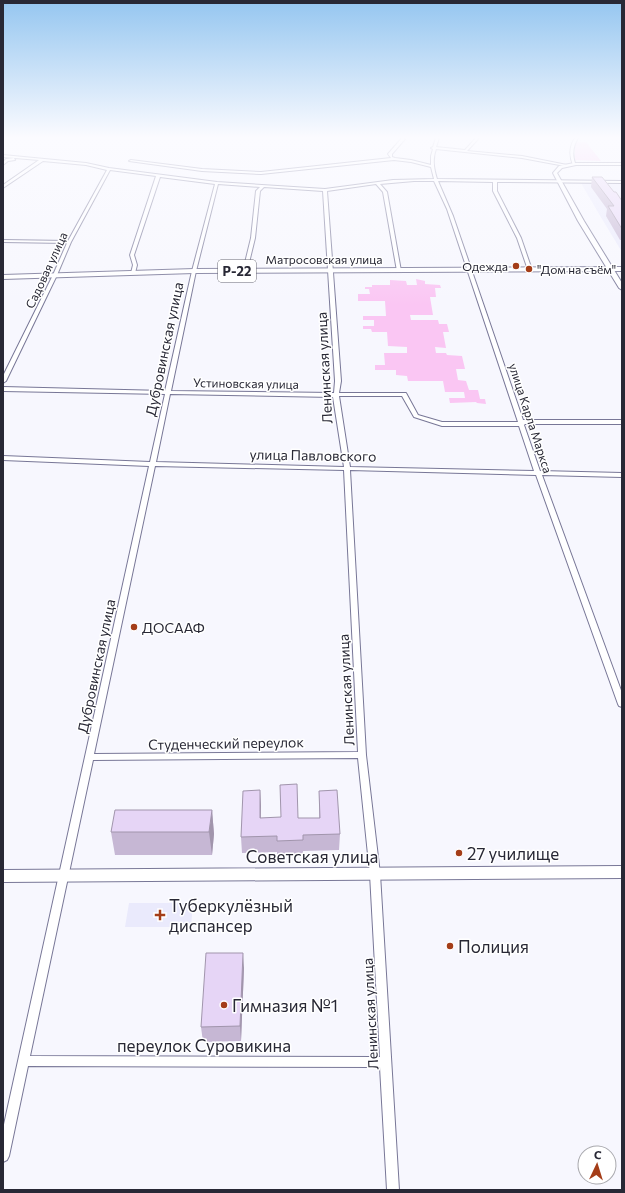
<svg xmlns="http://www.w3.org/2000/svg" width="625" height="1193" viewBox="0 0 625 1193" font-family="Commissioner,sans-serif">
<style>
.built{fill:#eaeafc}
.green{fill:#fac6f3}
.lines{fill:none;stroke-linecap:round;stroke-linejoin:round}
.street-casing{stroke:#787797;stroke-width:2}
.secondary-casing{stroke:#787797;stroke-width:2}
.highway-casing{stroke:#787797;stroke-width:2}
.street{fill:#fff;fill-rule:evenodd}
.secondary{fill:#fff;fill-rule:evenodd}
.highway{fill:#fff;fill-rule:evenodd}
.wall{fill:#c6b7d4}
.shaded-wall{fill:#a195ac}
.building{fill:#e6d5f6;stroke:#a195ac}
.poi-dot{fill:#a43d18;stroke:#fff;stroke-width:1.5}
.labels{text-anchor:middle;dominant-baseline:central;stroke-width:3;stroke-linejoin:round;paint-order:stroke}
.far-street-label{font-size:12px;fill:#282835;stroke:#fff}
.far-poi-label{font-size:12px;fill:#282835;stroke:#fff;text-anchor:end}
.shield{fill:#fff;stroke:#686872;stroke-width:1}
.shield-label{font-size:13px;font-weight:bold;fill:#282835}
.street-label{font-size:14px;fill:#282835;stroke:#fff}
.poi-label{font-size:14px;fill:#282835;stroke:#fff;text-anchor:start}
.near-poi-label{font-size:17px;fill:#282835;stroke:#fff;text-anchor:start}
.near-street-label{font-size:17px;fill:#282835;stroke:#fff}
</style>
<rect width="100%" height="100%" fill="#f7f7fe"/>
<path class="built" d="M581 183 622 184V252L599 214Z
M129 903H193L191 927H125Z"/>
<path class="green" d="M575 142H586L601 161 575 160Z
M416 279 425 281V284L440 285 441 288H435L436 297H430L433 315H410L411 320H438L439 324H447L449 332H443L446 348 435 347 436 353H446L447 355 462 356 465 369H456L458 380 466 381 469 390H478L480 399H485L486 404 477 403 476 402 450 403 449 398H465L464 392H445L443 381H408L407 376 396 375V370H375V365H385L384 353H407V347L388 346 387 332H372L371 329H363V326H374V320H363V316H386L385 301H358V294H370L369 289H365V287H372V285H390V280L406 281 407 285H417Z"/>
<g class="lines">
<g class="street-casing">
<path id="street" d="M402 138 405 139 392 154V157L395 158 411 160 431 165V156L433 149 431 148 433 147 436 138H439L436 147 465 150 476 138H479L467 151 522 156 567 165 565 166 522 158 436 149C432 160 434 169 437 179L622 181V183L497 182V191L521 238 532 270 530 271 528 270 517 238 493 191V182L438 181 453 216 523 420H622V424H525L524 425 540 471 622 473V477L542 475 622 693V707L619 706 618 704 536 475 350 470 366 755 380 874 399 1190H387L380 1067 28 1066 9 1156 7 1160 3 1162V1129L149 466 3 460V456L150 462 165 394 3 391V387L165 391 192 271 215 184 160 177 134 255 137 265 135 273 133 274 131 273 133 265 130 255 156 176 110 170 71 242 57 275 6 381 3 383V376L53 275 67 243 3 242V240L68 241 107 170 86 165 43 161 3 188V185L39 160 3 157V155L86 163 109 168 217 182 325 189 393 180 434 179 431 167 411 162 394 160 261 174 202 171 129 161 131 160 202 169 261 172 391 158 388 154ZM414 181H434L447 209 518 422H442L418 415 406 393H339L341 381 327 191 376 184 383 192 397 271 399 272 401 271 387 192 380 184ZM218 184 260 187 256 191 251 238 243 271 245 272 247 271 255 238 260 191 264 187 323 191 335 381 334 393 171 391 196 271ZM170 394 333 397 344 467 156 462ZM339 396H402L414 417 442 426H519L534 471 350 467ZM155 466 344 470 358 752 94 754ZM358 758 370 874 380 1057 30 1056 93 760Z
M575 138H578C573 146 572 154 575 163H622V165H573C569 155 569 147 575 138Z
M14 158 15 160 8 161 3 165V162L6 159Z"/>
</g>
<g class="secondary-casing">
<path id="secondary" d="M574 163 576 165 562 168 557 173 584 221 622 283V290L619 288 578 221 553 173 559 166Z
M622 866V878L3 882V870Z"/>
</g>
<g class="highway-casing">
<path id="highway" d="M622 267V271L194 273 3 279V275L194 269Z"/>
</g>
<use href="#street" class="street"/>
<use href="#secondary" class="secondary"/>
<use href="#highway" class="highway"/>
</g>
<path class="wall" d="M592 177 614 192 622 201V240H620L606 216 607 209 591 187Z
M260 790 261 818H319V791L340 834 339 850 303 851V856H277V852L242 853 241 837Z
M212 810 214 834 212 855H115L111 832Z
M244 968 241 1041 203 1042 201 1027Z"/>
<path class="shaded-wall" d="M260 790 261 806 260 834Z
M212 810 214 834 212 855 209 832Z
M243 953 244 968 241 1041 240 1026Z"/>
<path class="building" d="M592 177H602L614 192H616L622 201V229L608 206H614Z
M297 784 298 818H320L319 791 337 790 340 834 303 835V840L277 841V836L241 837 243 791 260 790V818L281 817 280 785Z
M115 810H212L209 832H111Z
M206 953H243L240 1026 201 1027Z"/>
<linearGradient id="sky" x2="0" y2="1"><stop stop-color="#95c6f0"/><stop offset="0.45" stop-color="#fbfbff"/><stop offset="1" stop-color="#fbfbff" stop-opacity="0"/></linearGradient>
<rect width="625" height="305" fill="url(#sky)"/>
<g class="poi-dot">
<circle cx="516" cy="266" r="4"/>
<circle cx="529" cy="269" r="4"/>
<circle cx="134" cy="627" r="4"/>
<circle cx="459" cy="853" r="4"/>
<path d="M158 909h4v4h4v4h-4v4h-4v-4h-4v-4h4z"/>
<circle cx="450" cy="946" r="4"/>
<circle cx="224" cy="1005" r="4"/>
</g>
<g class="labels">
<g class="far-street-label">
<text x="324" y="259">Матросовская улица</text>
<text transform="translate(46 270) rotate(-65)">Садовая улица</text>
<text transform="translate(246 383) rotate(1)">Устиновская улица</text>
<text transform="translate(531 418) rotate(72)">улица Карла Маркса</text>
</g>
<g class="far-poi-label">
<text x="508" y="266">Одежда</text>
<text x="537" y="269" text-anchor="start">"Дом на съём"</text>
</g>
<rect class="shield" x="218" y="260" width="38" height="22" rx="3"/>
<g class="shield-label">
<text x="237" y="271">Р-22</text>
</g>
<g class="street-label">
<text transform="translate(164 349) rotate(-78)">Дубровинская улица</text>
<text transform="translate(324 368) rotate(-93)">Ленинская улица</text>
<text transform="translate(313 455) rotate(1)">улица Павловского</text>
<text transform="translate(96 666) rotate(-78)">Дубровинская улица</text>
<text transform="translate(346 690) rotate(-93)">Ленинская улица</text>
<text transform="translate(226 743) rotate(-1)">Студенческий переулок</text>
<text transform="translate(370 1014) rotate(-93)">Ленинская улица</text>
</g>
<g class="poi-label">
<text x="142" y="627">ДОСААФ</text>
</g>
<g class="near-poi-label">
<text x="467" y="853">27 училище</text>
<text x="169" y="905">Туберкулёзный<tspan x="169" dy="20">диспансер</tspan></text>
<text x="458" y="946">Полиция</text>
<text x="232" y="1005">Гимназия №1</text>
</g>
<g class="near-street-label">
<text x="312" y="856">Советская улица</text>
<text x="204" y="1045">переулок Суровикина</text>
</g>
</g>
<rect width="625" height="1193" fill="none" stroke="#282835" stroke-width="8"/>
<g transform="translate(597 1165) rotate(4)"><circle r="19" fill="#ffffff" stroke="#a9a9ae"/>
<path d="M0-3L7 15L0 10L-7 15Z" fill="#a43d18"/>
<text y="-6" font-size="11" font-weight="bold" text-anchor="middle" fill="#282835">С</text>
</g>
</svg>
